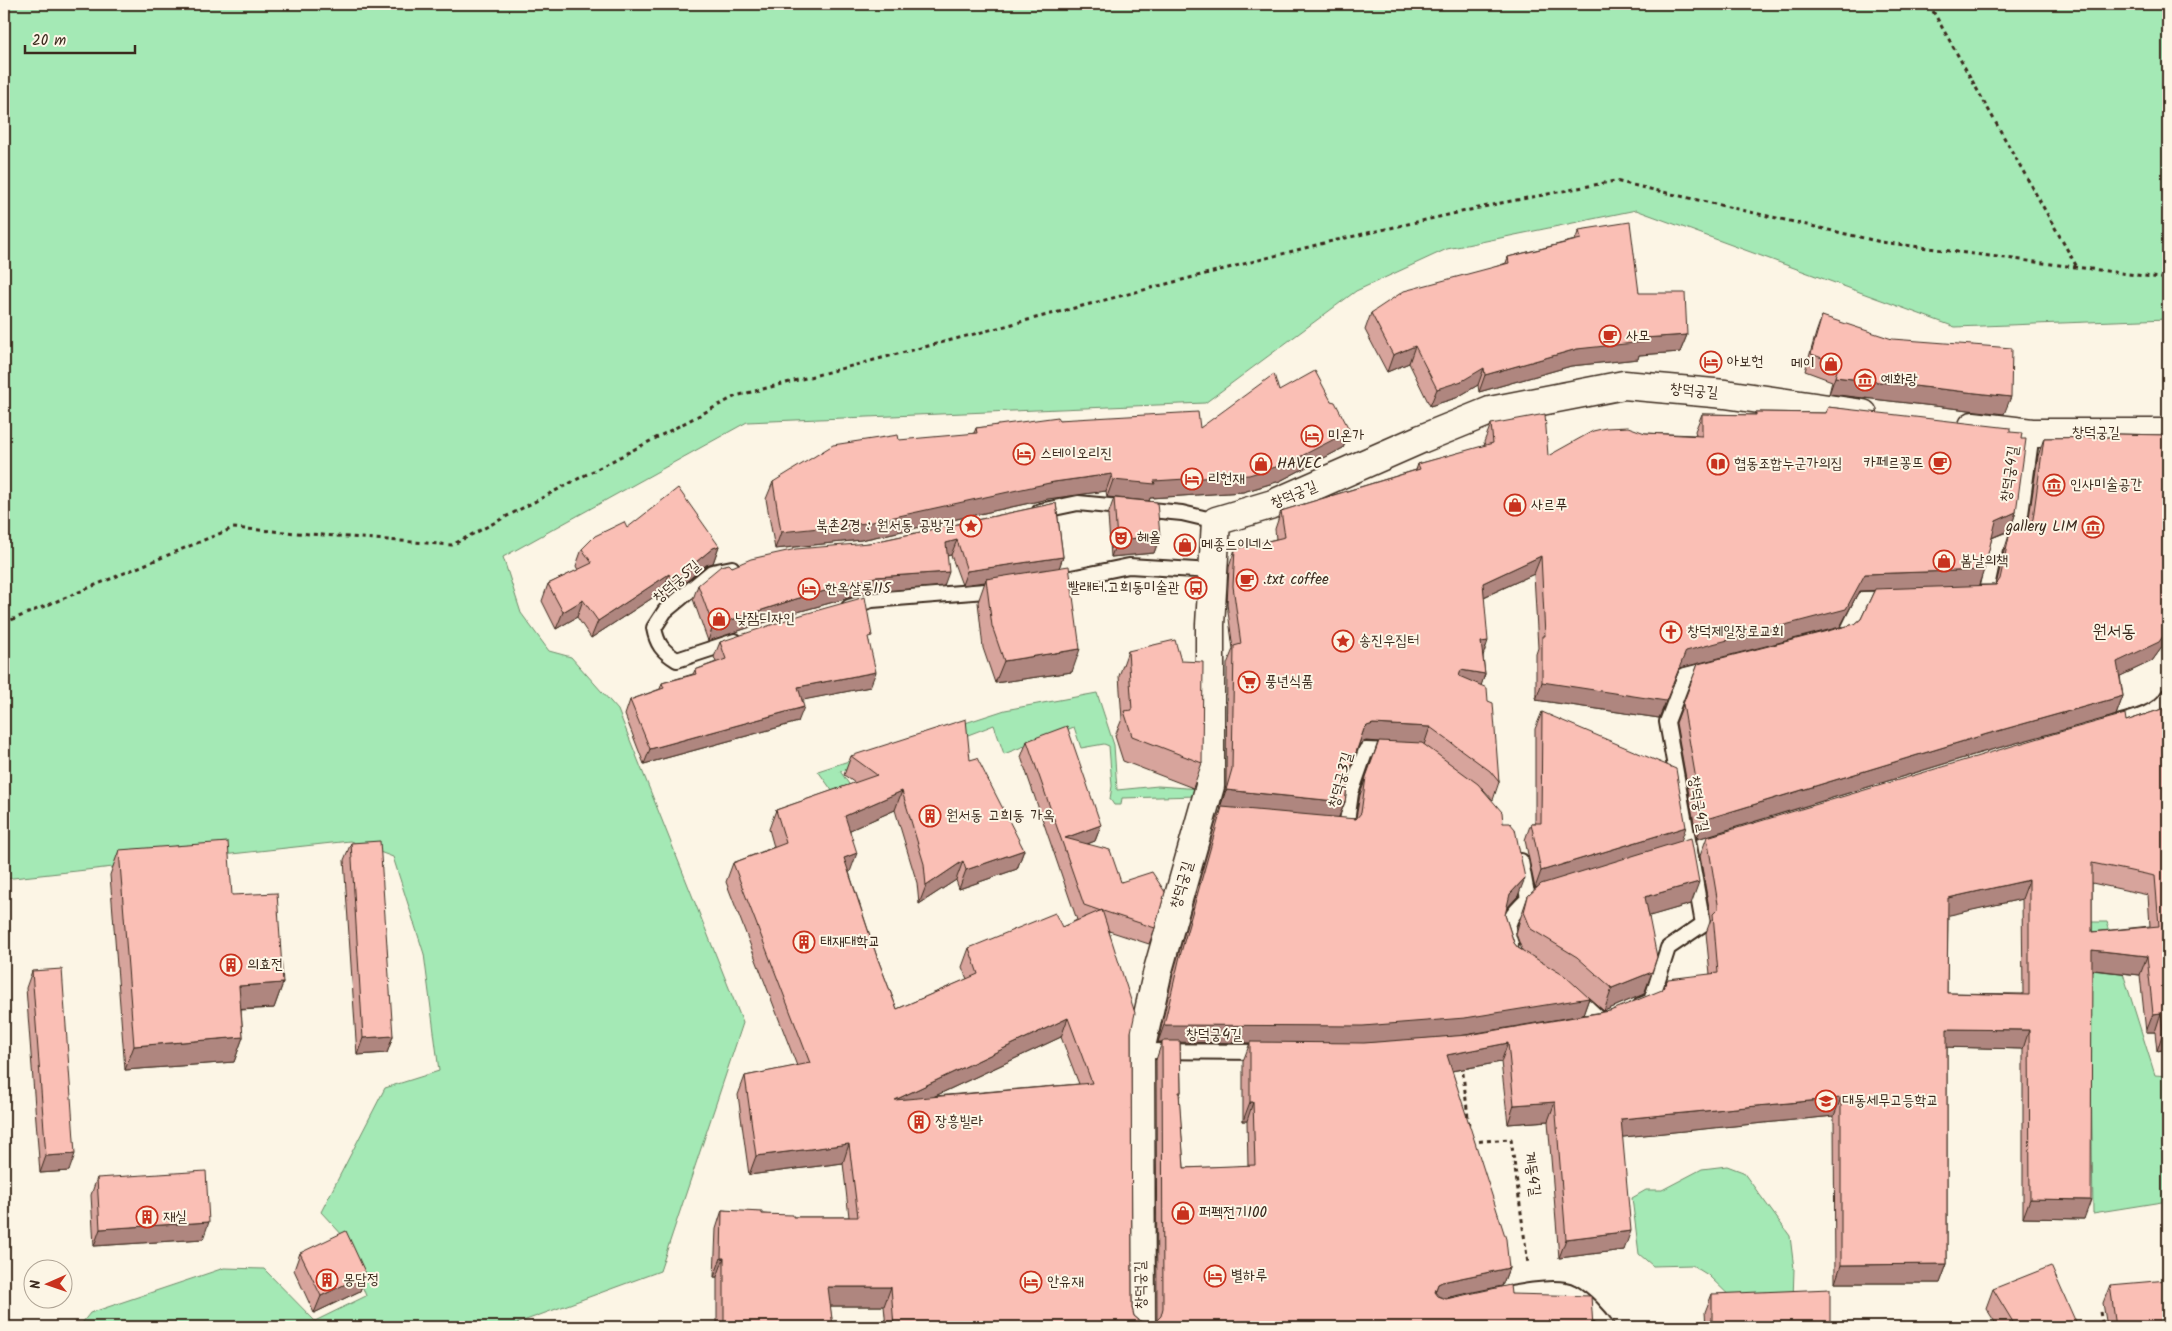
<svg xmlns="http://www.w3.org/2000/svg" width="2172" height="1331" viewBox="0 0 2172 1331" font-family="Kalam,'Poor Story',sans-serif">
<style>
.green{fill:#a4e9b5;stroke:#708a6a}
.lines{fill:none;stroke-linecap:round;stroke-linejoin:round}
.lane-casing{stroke:#3b2a1e;stroke-width:18}
.secondary-casing{stroke:#3b2a1e;stroke-width:31}
.path{stroke:#3b2a1e;stroke-width:3;stroke-dasharray:4 4;stroke-linecap:butt}
.lane{stroke:#fcf5e5;stroke-width:14}
.secondary{stroke:#fcf5e5;stroke-width:28}
.wall{fill:#d7a49c;stroke:#3b2a1e;fill-rule:evenodd}
.shaded-wall{fill:#af867f;stroke:#3b2a1e}
.building{fill:#fabfb5;stroke:#3b2a1e;fill-rule:evenodd}
.labels{text-anchor:middle;dominant-baseline:central;stroke-width:4;stroke-linejoin:round;paint-order:stroke}
.poi-label{font-size:15px;fill:#3b2a1e;stroke:#fcf5e5;text-anchor:start}
.street-label{font-size:15px;fill:#3b2a1e;stroke:#fcf5e5}
.quarter-label{font-size:18px;fill:#3b2a1e;stroke:#fcf5e5}
</style>
<rect width="100%" height="100%" fill="#fcf5e5"/>
<filter id="ink" filterUnits="userSpaceOnUse"><feTurbulence type="fractalNoise" baseFrequency=".02" numOctaves="2"/><feDisplacementMap in="SourceGraphic" scale="10" xChannelSelector="R" yChannelSelector="G"/><feConvolveMatrix kernelMatrix="1 2 1 2 8 2 1 2 1" color-interpolation-filters="sRGB"/></filter>
<g filter="url(#ink)">
<path class="green" d="M4 4H2168V319L1955 327 1636 210 1447 249 1356 291 1205 403 747 422 503 557 521 613 549 651 571 657 618 710 743 1023 660 1271 507 1327H79L90 1313 224 1268 264 1269 315 1321 366 1296 344 1237 321 1212 385 1088 439 1071 424 954 393 857 350 841 4 879Z
M1097 693 1114 745 1117 790 1158 786 1201 789 1198 796 1122 798 1121 805H1114L1110 799 1112 786 1109 746 1104 744 1081 748 1074 727 1004 754 994 725C948 743 888 765 840 771L851 787 857 811 858 827 818 771 1005 710Z
M2089 922H2107L2155 1075 2168 1076V1201L2093 1213Z
M1727 1166 1743 1172 1790 1236 1794 1269 1793 1301 1739 1305 1708 1275 1692 1265 1653 1266 1639 1254 1632 1198 1646 1190H1662L1702 1169Z"/>
<g class="lines">
<g class="lane-casing">
<path id="lane" d="M1040 511 1078 503 1182 513 1216 521
M732 568 712 572 665 611 654 628C657 644 662 651 677 660L735 641
M1052 582 1129 566 1212 571
M1979 596H1985L1996 544 2018 536 2032 433
M849 607 872 600 998 590
M1838 636 1846 634 1863 599 1890 598
M2110 725C2129 720 2159 714 2168 696
M1339 828 1346 829 1351 793 1366 750 1394 751
M1521 861 1528 899 1543 894
M1511 944C1502 923 1514 912 1528 899
M1573 994 1602 1021
M1641 1005 1651 1001 1668 948 1703 924 1667 722 1685 675 1713 668
M1140 1051 1264 1052
M1494 1298C1510 1294 1557 1284 1571 1292 1584 1299 1599 1315 1607 1327"/>
</g>
<g class="secondary-casing">
<path id="secondary" d="M1973 426 2032 433H2168
M1141 1327 1140 1051 1158 970 1210 786V625L1216 521 1273 504 1421 439 1490 411 1624 385 1725 394 1863 414"/>
</g>
<path class="path" d="M1929 4 2077 267
M4 623 233 528 452 545 736 396 1328 242 1501 203 1615 181 1881 242 2168 279
M1462 1065 1469 1126
M1471 1142 1511 1139 1528 1264
M2100 1312 2103 1327"/>
<use href="#lane" class="lane"/>
<use href="#secondary" class="secondary"/>
</g>
<path class="wall" d="M1579 230 1639 293 1687 335 1680 352 1639 355 1638 359 1571 366 1479 392 1478 385 1456 398 1430 406 1409 363 1387 372 1365 330 1371 313 1506 263 1508 257 1575 240Z
M1822 316 2004 414 1829 394 1832 381 1805 371 1816 333Z
M1279 391 1331 401 1350 431 1343 448 1280 481 1243 492 1150 498 1149 501 1160 536 1154 553 1111 557 1108 515 1114 498 1107 497 1106 491 1048 499 861 540 775 549 766 499 773 482 974 433 976 428 1058 420 1200 428Z
M1828 407 2010 432 2016 512 2010 530 1992 538 1979 585H1996L2004 551 2010 532 2028 525 2038 456 2044 438 2115 437 2116 434 2168 435V639L2152 661 2120 676 2123 696 2116 715 1980 753 1697 839 1676 723 1698 664 1855 624 1861 619 1874 591H1859L1840 627 1680 668 1659 718 1536 700V654L1538 648 1534 574 1484 597 1483 656 1485 674 1481 685 1499 782 1493 800 1483 789 1481 787 1503 823 1518 896 1507 908 1505 915 1514 943 1518 948 1522 950 1516 934 1520 919 1528 896 1538 887 1535 888 1525 840 1531 823H1535V729L1542 712 1681 842 1691 904 1649 916 1652 972 1644 994 1604 1011 1589 998 1583 1015 1610 1011 1710 974 1706 933 1711 919 1700 856 1707 837 2126 721 2168 707V1049L2157 1051 2155 1032H2146L2140 975 2091 970 2084 1219 2023 1218V1049L1947 1047V1264L1940 1283H1835L1834 1116 1622 1137 1624 1250 1559 1258 1548 1121 1508 1124 1501 1062 1452 1071 1509 1268 1502 1286 1445 1298 1511 1294 1593 1327H886L884 1306H830L833 1327H717V1277H714L716 1229 722 1210 793 1217H849L843 1163 749 1175 738 1095 745 1076 797 1066 726 882 733 863 774 847 769 829 776 810 855 783 844 775 851 756 970 760 1024 850 1017 869 959 889 956 880 919 904 917 883 895 810 850 830V872H849L877 957 897 1009 967 979 962 967 969 948 1062 927 1077 920 1021 757 1027 741 1101 825 1095 841 1087 844 1121 882 1155 928 1149 944 1109 931 1131 1032 1132 1308 1134 1316 1140 1321 1147 1324 1155 1322 1157 1321 1156 1060 1162 1042H1158L1173 974 1215 825 1221 808H1220L1226 786 1227 664 1233 649 1227 604 1229 567 1235 549 1276 539 1275 529 1281 511 1416 470 1418 464 1485 446 1484 442 1491 424 1548 456 1645 433 1696 435 1695 431 1702 414 1755 415 1756 412 1825 413ZM1366 741 1378 742 1360 795 1356 818V819L1339 818 1345 802 1349 773 1358 746 1361 743ZM2092 883 2148 895 2150 926 2092 932ZM2022 899 2023 994 1947 993 1948 915ZM1061 1037 1079 1084 935 1096ZM1180 1043H1250L1243 1061V1121H1247L1248 1166 1184 1168 1179 1098 1181 1092Z
M1056 503 1063 557 1059 568 1072 672 995 683 983 648 978 602 985 582 962 585 951 555 947 556 944 586 870 592 790 614 708 641 693 599 698 585 732 567 869 543Z
M627 528 719 546 713 563 706 565 667 598 663 591 591 638 577 617 556 629 542 601 548 584 578 570 576 566 582 549Z
M869 641 870 687 802 700 798 722 644 764 625 715 630 700 660 689 662 683 693 674 695 670 716 662 714 657 720 642Z
M1128 651 1202 763 1193 788 1123 761 1115 736 1122 719 1119 676Z
M351 843 393 1036 387 1053 357 1055 344 860Z
M119 850 232 895 283 983 274 1008 241 1010 243 1037 234 1062 125 1070 110 875Z
M32 971 69 1171 40 1173 26 988Z
M97 1178 203 1239 94 1246 91 1195Z
M300 1253 366 1274 360 1291 314 1313 294 1270Z
M2110 1285 2168 1327H2107L2103 1303Z
M1993 1289 2078 1327H1998L1986 1308Z
M1712 1294 1830 1327H1706L1705 1312Z"/>
<path class="shaded-wall" d="M1687 335 1680 352 1639 355 1638 359 1571 366 1479 392 1485 375 1577 349 1644 338Z
M1415 346 1409 363 1387 372 1393 355Z
M1484 368 1478 385 1456 398 1430 406 1437 389Z
M1835 377 2011 397 2004 414 1829 394Z
M1350 431 1343 448 1280 481 1243 492 1150 498 1149 501 1107 497 1113 480Z
M1112 474 1106 491 1048 499 861 540 775 549 781 532 1054 482Z
M2016 512 2010 530 1989 539 1996 521Z
M1160 536 1154 553 1111 557 1117 540Z
M957 540 951 555 941 557 946 543Z
M719 546 713 563 706 565 667 598 673 581 713 548Z
M1541 556 1534 574 1477 600 1483 583Z
M1063 557 1058 571 986 579 985 582 962 585 967 571Z
M1984 570 1978 587 1859 591 1840 627 1680 668 1659 718 1536 700 1542 682 1865 574Z
M949 572 944 586 870 592 790 614 708 641 713 626 796 599 875 577Z
M669 574 663 591 591 638 598 621Z
M583 600 577 617 556 629 563 612Z
M2168 629V639L2152 661 2110 681 2117 662Z
M1488 641 1482 659 1481 642Z
M1080 649 1072 672 995 683 1004 661Z
M1461 670 1485 674 1479 692 1454 688Z
M876 672 870 687 793 702 798 687Z
M2123 696 2116 715 2110 717 1980 753 1697 839 1703 820 1987 734Z
M804 707 798 722 644 764 650 749Z
M1373 724 1430 727 1424 745 1366 741 1361 743 1358 747 1364 729 1367 726Z
M1226 790 1345 802 1338 819 1220 808Z
M902 791 895 810 839 835 845 816Z
M1101 825 1095 841 1065 852V838Z
M1686 827 1680 844 1535 888 1541 871Z
M1024 850 1017 869 959 889 966 870Z
M857 853 850 872 837 877 844 858Z
M963 861 956 880 919 904 926 886Z
M1525 878 1518 896 1504 911 1510 894Z
M2029 880 2022 899 1941 917 1948 898Z
M1699 882 1691 904 1636 920 1645 897Z
M2092 950 2147 956 2140 975 2085 969Z
M1652 972 1644 994 1604 1011 1612 988Z
M283 983 274 1008 230 1010 239 986Z
M1589 998 1583 1015 1459 1036 1357 1044 1158 1042 1164 1025Z
M2161 1013 2155 1032H2146L2153 1014Z
M1068 1018 1061 1037 888 1118 895 1100Z
M1947 1029 2029 1030 2023 1049 1940 1047Z
M2163 1032H2168V1049L2157 1051Z
M393 1036 387 1053 357 1055 363 1038Z
M243 1037 234 1062 125 1070 134 1046Z
M1508 1043 1501 1062 1440 1073 1447 1055Z
M1841 1098 1834 1116 1614 1138 1621 1119Z
M1250 1102H1253L1247 1121H1243Z
M1555 1102 1548 1121 1508 1124 1514 1105Z
M849 1144 843 1163 749 1175 756 1156Z
M75 1154 69 1171 40 1173 46 1156Z
M2030 1199 2091 1200 2084 1219 2023 1218Z
M209 1222 203 1239 94 1246 100 1229Z
M1631 1231 1624 1250 1559 1258 1566 1239Z
M721 1258H724L717 1277H714Z
M1947 1264 1940 1283H1835L1841 1265Z
M1509 1268 1502 1286 1435 1300 1431 1303 1438 1284 1442 1282Z
M366 1274 360 1291 314 1313 321 1296Z
M828 1287H891L884 1306H821Z"/>
<path class="building" d="M1630 222 1639 293H1685L1687 335 1644 338V342L1577 349 1485 375 1484 368 1462 381 1437 389 1415 346 1393 355 1371 313 1404 291 1509 263 1508 257 1581 239 1579 230Z
M1822 316 1892 339 2012 348 2011 397 1835 377 1839 364 1811 354Z
M1315 371 1331 401 1335 402 1350 431 1286 464 1249 475 1154 481 1155 484 1113 480 1112 474 1054 482 867 523 781 532 773 482 833 445 898 435 899 440 977 433 976 428 1058 417V420L1198 412 1200 428 1274 374 1279 391Z
M1828 407 2010 428V432L2022 433 2021 439H2026L2016 512 1996 521 1984 570 1865 574 1846 609 1686 651 1666 701 1542 682V636H1545L1541 556 1483 583 1488 641 1481 642 1485 674 1461 670 1459 676 1487 688 1488 701 1493 703 1499 782 1490 771 1430 727 1373 724 1367 726 1364 729 1349 773 1345 802 1226 790 1232 769 1234 646 1241 644 1233 586 1235 549 1285 537 1281 511 1420 469 1418 464 1493 443 1491 424 1545 414 1548 456 1593 431 1606 428 1628 427 1645 433 1702 436V414L1756 415V412L1826 413Z
M2116 434 2168 435V629L2159 642 2117 662 2123 696 1987 734 1703 820 1683 704 1698 664 1855 624 1861 619 1875 589 1996 585 2000 579 2010 532 2028 525 2033 519 2044 438 2116 437Z
M678 488 719 546 713 548 673 581 669 574 598 621 583 600 563 612 548 584 592 563 582 549 595 536 624 522 627 528Z
M1114 498 1157 502 1160 536 1117 540Z
M1056 503 1063 557 967 571 957 540 946 543 949 572 875 577 796 599 713 626 698 585 721 566 729 564 732 567 751 559 796 549 869 543Z
M1069 566 1080 649 1004 661 992 626 986 579Z
M865 597 872 636 868 637 876 672 798 687 804 707 650 749 630 700 664 688 662 683 696 674 695 670 726 659 720 642 801 615Z
M1175 640 1181 661 1203 662 1202 763 1132 736 1124 711 1132 710 1128 651Z
M2168 707V1032H2163L2161 1013 2153 1014 2147 956 2092 950 2091 1200 2030 1199 2029 1030 1947 1029V1264L1841 1265V1098L1621 1119 1631 1231 1566 1239 1555 1102 1514 1105 1508 1043 1447 1055 1506 1239 1509 1268 1442 1282 1438 1284 1435 1292 1438 1296 1446 1299 1510 1285 1511 1294 1591 1296 1593 1327H894L891 1287H828L833 1327H724V1258H721L722 1210 762 1212V1214L793 1215V1217H858L849 1144 756 1156 745 1076 810 1063 733 863 786 843 776 810 877 775 851 756 966 719 970 760 977 758 1024 850 966 870 963 861 926 886 924 864 902 791 845 816 857 853 844 858 877 957 897 1009 978 974 969 948 1055 913 1062 927 1102 910 1135 1013 1131 1032 1132 1308 1134 1316 1140 1321 1147 1324 1155 1322 1161 1316 1163 1308 1162 1041H1180L1181 1092H1179L1184 1168 1255 1165 1253 1102H1250V1042L1364 1043 1468 1035 1610 1011 1662 990 1668 979 1718 973 1713 914 1718 909V904L1707 837 2056 733 2125 714 2126 721ZM2092 863 2155 876 2159 926 2092 932ZM2029 880V995L1947 993 1948 898ZM1068 1018 1092 1083 895 1100Z
M1542 712 1676 769 1686 827 1541 871 1531 823H1541Z
M1067 726 1101 825 1065 838 1110 850 1121 882 1152 872 1165 892 1155 928 1103 911 1102 910 1101 911 1084 905 1027 741Z
M1379 741 1422 743 1478 784 1502 812 1503 823H1510L1515 829 1525 878 1510 894 1505 915 1514 943 1518 948 1565 976 1589 998 1465 1018 1363 1026 1164 1025 1180 956 1222 807 1356 819 1361 813 1366 777Z
M1691 838 1699 882 1645 897 1657 957 1652 972 1612 988 1577 957 1531 929 1524 912 1528 896 1541 884Z
M380 841 393 1036 363 1038 351 843Z
M228 842 232 895 277 893 283 983 239 986 243 1037 134 1046 119 850Z
M62 969 75 1154 46 1156 32 971Z
M206 1171 209 1222 100 1229 97 1178Z
M346 1231 366 1274 321 1296 300 1253Z
M2051 1266 2078 1327H2016L1993 1289Z
M2168 1280V1327H2116L2110 1285Z
M1830 1289V1327H1712V1294Z"/>
</g>
<defs>
<g id="cafe-ring" transform="scale(1.125)"><circle r="9.5" fill="#fcf5e5" stroke="#c8321e" stroke-width="1.5"/><path d="M-5.5-4.5H6V0H3Q3 3.5 0 3.5H-2.5Q-5.5 3.5-5.5 0ZM3-3.2v2h1.7v-2ZM-6 4.5H4V6H-6Z" fill="#c8321e"/></g>
<g id="hotel-ring" transform="scale(1.125)"><circle r="9.5" fill="#fcf5e5" stroke="#c8321e" stroke-width="1.5"/><path d="M-6-4.5h1.5V1H6V5H4.5V3h-9V5H-6ZM-4 0a1.8 1.8 0 1 1 3.6 0ZM.5 0V-2.5h3Q6-2.5 6 0Z" fill="#c8321e"/></g>
<g id="shop-ring" transform="scale(1.125)"><circle r="9.5" fill="#fcf5e5" stroke="#c8321e" stroke-width="1.5"/><path d="M-5-2.5h2.3a2.7 3.5 0 0 1 5.4 0H5L5.5 6h-11ZM-1.5-2.5h3a1.5 2.3 0 0 0-3 0Z" fill="#c8321e"/></g>
<g id="museum-ring" transform="scale(1.125)"><circle r="9.5" fill="#fcf5e5" stroke="#c8321e" stroke-width="1.5"/><path d="M0-6L6-3V-2H-6V-3ZM-5-1h2V3h-2ZM-1-1h2V3h-2ZM3-1h2V3H3ZM-6 4H6V6H-6Z" fill="#c8321e"/></g>
<g id="library-ring" transform="scale(1.125)"><circle r="9.5" fill="#fcf5e5" stroke="#c8321e" stroke-width="1.5"/><path d="M-6-4Q-3-5.5-.7-3.5V5Q-3 3-6 4ZM6-4Q3-5.5 .7-3.5V5Q3 3 6 4Z" fill="#c8321e"/></g>
<g id="sight-ring" transform="scale(1.125)"><circle r="9.5" fill="#fcf5e5" stroke="#c8321e" stroke-width="1.5"/><path d="M0-6L1.8-2.2L6-1.7L2.9 1.2L3.7 5.4L0 3.3L-3.7 5.4L-2.9 1.2L-6-1.7L-1.8-2.2Z" fill="#c8321e"/></g>
<g id="theatre-ring" transform="scale(1.125)"><circle r="9.5" fill="#fcf5e5" stroke="#c8321e" stroke-width="1.5"/><path d="M-5-5.5Q0-4 5-5.5V0Q5 5 0 6Q-5 5-5 0ZM-3.3-2.5H-1v1.5H-3.3ZM1-2.5H3.3v1.5H1ZM-2.8 1Q0 5.5 2.8 1Z" fill="#c8321e"/></g>
<g id="bus-ring" transform="scale(1.125)"><circle r="9.5" fill="#fcf5e5" stroke="#c8321e" stroke-width="1.5"/><path d="M-5-6H5V4H4V6H2V4H-2V6H-4V4H-5ZM-3.5-4V0h7V-4ZM-3.5 1.2v1.5H-2V1.2ZM2 1.2v1.5H3.5V1.2Z" fill="#c8321e"/></g>
<g id="church-ring" transform="scale(1.125)"><circle r="9.5" fill="#fcf5e5" stroke="#c8321e" stroke-width="1.5"/><path d="M-1.2-6h2.4v3.5h3.3v2.4h-3.3V6h-2.4V-.1h-3.3v-2.4h3.3Z" fill="#c8321e"/></g>
<g id="supermarket-ring" transform="scale(1.125)"><circle r="9.5" fill="#fcf5e5" stroke="#c8321e" stroke-width="1.5"/><path d="M-6-5.5h2.5l.6 2H6L4.5 2H-2.5L-4.4-4H-6ZM-1.5 3.2a1.3 1.3 0 1 0 .1 0ZM3 3.2a1.3 1.3 0 1 0 .1 0Z" fill="#c8321e"/></g>
<g id="building-ring" transform="scale(1.125)"><circle r="9.5" fill="#fcf5e5" stroke="#c8321e" stroke-width="1.5"/><path d="M-4-6H4V6H1V3H-1V6H-4ZM-2.5-4.3h1.7v1.8h-1.7ZM.8-4.3h1.7v1.8H.8ZM-2.5-1h1.7V.8h-1.7ZM.8-1h1.7V.8H.8Z" fill="#c8321e"/></g>
<g id="school-ring" transform="scale(1.125)"><circle r="9.5" fill="#fcf5e5" stroke="#c8321e" stroke-width="1.5"/><path d="M0-5L7-2L0 1L-7-2ZM-4 1L0 2.5L4 1V4Q0 6-4 4Z" fill="#c8321e"/></g>
</defs>
<g fill-rule="evenodd">
<use href="#cafe-ring" x="1610" y="336"/>
<use href="#hotel-ring" x="1711" y="362"/>
<use href="#shop-ring" x="1831" y="364"/>
<use href="#museum-ring" x="1865" y="380"/>
<use href="#hotel-ring" x="1312" y="436"/>
<use href="#hotel-ring" x="1024" y="454"/>
<use href="#cafe-ring" x="1940" y="463"/>
<use href="#shop-ring" x="1261" y="464"/>
<use href="#library-ring" x="1718" y="464"/>
<use href="#hotel-ring" x="1192" y="479"/>
<use href="#museum-ring" x="2054" y="485"/>
<use href="#shop-ring" x="1515" y="505"/>
<use href="#sight-ring" x="971" y="526"/>
<use href="#museum-ring" x="2093" y="527"/>
<use href="#theatre-ring" x="1121" y="538"/>
<use href="#shop-ring" x="1185" y="545"/>
<use href="#shop-ring" x="1944" y="561"/>
<use href="#cafe-ring" x="1247" y="580"/>
<use href="#bus-ring" x="1196" y="588"/>
<use href="#hotel-ring" x="809" y="589"/>
<use href="#shop-ring" x="719" y="619"/>
<use href="#church-ring" x="1671" y="632"/>
<use href="#sight-ring" x="1343" y="641"/>
<use href="#supermarket-ring" x="1249" y="682"/>
<use href="#building-ring" x="930" y="816"/>
<use href="#building-ring" x="804" y="942"/>
<use href="#building-ring" x="231" y="965"/>
<use href="#school-ring" x="1826" y="1101"/>
<use href="#building-ring" x="919" y="1122"/>
<use href="#shop-ring" x="1183" y="1213"/>
<use href="#building-ring" x="147" y="1217"/>
<use href="#hotel-ring" x="1215" y="1276"/>
<use href="#building-ring" x="327" y="1280"/>
<use href="#hotel-ring" x="1031" y="1282"/>
</g>
<g class="labels">
<g class="poi-label">
<text x="1626" y="336">사모</text>
<text x="1727" y="362">아보헌</text>
<text x="1815" y="364" text-anchor="end">메이</text>
<text x="1881" y="380">예화랑</text>
<text x="1328" y="436">미온가</text>
<text x="1040" y="454">스테이오리진</text>
<text x="1924" y="463" text-anchor="end">카페르꽁뜨</text>
<text x="1277" y="464">HAVEC</text>
<text x="1734" y="464">협동조합누군가의집</text>
<text x="1208" y="479">리헌재</text>
<text x="2070" y="485">인사미술공간</text>
<text x="1531" y="505">사르푸</text>
<text x="955" y="526" text-anchor="end">북촌2경 : 원서동 공방길</text>
<text x="2077" y="527" text-anchor="end">gallery LIM</text>
<text x="1137" y="538">헤올</text>
<text x="1201" y="545">메종드이네스</text>
<text x="1960" y="561">봄날의책</text>
<text x="1263" y="580">.txt coffee</text>
<text x="1180" y="588" text-anchor="end">빨래터.고희동미술관</text>
<text x="825" y="589">한옥살롱115</text>
<text x="735" y="619">낮잠디자인</text>
<text x="1687" y="632">창덕제일장로교회</text>
<text x="1359" y="641">송진우집터</text>
<text x="1265" y="682">풍년식품</text>
<text x="946" y="816">원서동 고희동 가옥</text>
<text x="820" y="942">태재대학교</text>
<text x="247" y="965">의효전</text>
<text x="1842" y="1101">대동세무고등학교</text>
<text x="935" y="1122">장흥빌라</text>
<text x="1199" y="1213">퍼펙전기100</text>
<text x="163" y="1217">재실</text>
<text x="1231" y="1276">별하루</text>
<text x="343" y="1280">몽답정</text>
<text x="1047" y="1282">안유재</text>
</g>
<g class="street-label">
<text transform="translate(1694 391) rotate(5)">창덕궁길</text>
<text x="2096" y="433">창덕궁길</text>
<text transform="translate(2010 474) rotate(-82)">창덕궁4길</text>
<text transform="translate(1294 495) rotate(-23)">창덕궁길</text>
<text transform="translate(677 582) rotate(-41)">창덕궁5길</text>
<text transform="translate(1341 780) rotate(-75)">창덕궁3길</text>
<text transform="translate(1698 804) rotate(80)">창덕궁4길</text>
<text transform="translate(1182 885) rotate(-74)">창덕궁길</text>
<text x="1214" y="1035">창덕궁4길</text>
<text transform="translate(1532 1174) rotate(82)">계동4길</text>
<text transform="translate(1141 1285) rotate(-91)">창덕궁길</text>
</g>
<g class="quarter-label">
<text x="2114" y="632">원서동</text>
</g>
</g>
<rect width="2172" height="1331" fill="none" stroke="#fcf5e5" stroke-width="20"/>
<rect x="10" y="10" width="2152" height="1311" fill="none" stroke="#3b2a1e" stroke-width="2" filter="url(#ink)"/>
<g transform="translate(48 1284) rotate(268)"><circle r="24" fill="#fcf5e5" stroke="#afa495"/>
<path d="M0-4L9 19L0 12L-9 19Z" fill="#c8321e"/>
<text y="-8" font-size="14" font-weight="bold" text-anchor="middle" fill="#3b2a1e">N</text>
</g>
<path d="M25 45v8h110v-8" fill="none" stroke="#3b2a1e" stroke-width="2.5"/>
<text x="32" y="45" font-size="15" fill="#3b2a1e" stroke="#fcf5e5" stroke-width="4" paint-order="stroke">20 m</text>
</svg>
